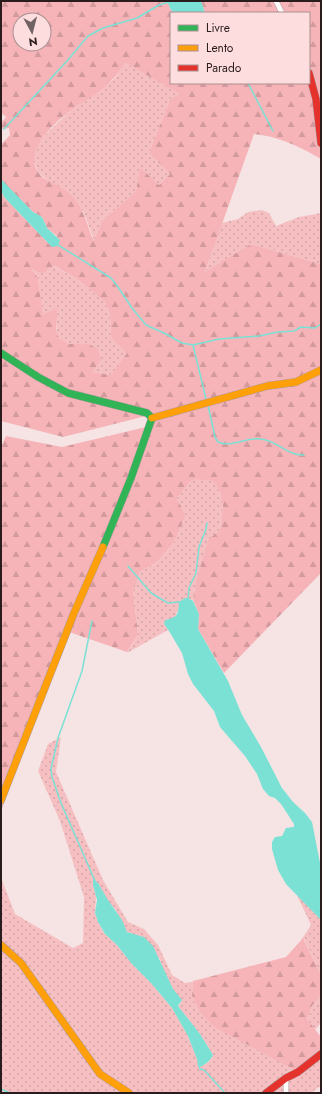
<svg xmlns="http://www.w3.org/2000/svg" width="322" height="1094" viewBox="0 0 322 1094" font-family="Jost,sans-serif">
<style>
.grass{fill:url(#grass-dots);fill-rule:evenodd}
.forest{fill:url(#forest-firs);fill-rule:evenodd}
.water{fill:#7ae1d4}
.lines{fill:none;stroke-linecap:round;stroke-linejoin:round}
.stream{stroke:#7ae1d4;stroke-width:1.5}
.street-casing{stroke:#a99b9b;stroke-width:6}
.fast-casing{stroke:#a99b9b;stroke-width:8}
.slow-casing{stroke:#a99b9b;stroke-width:8}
.jam-casing{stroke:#a99b9b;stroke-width:8}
.street{stroke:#fefbfb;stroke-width:5}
.fast{stroke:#30b455;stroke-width:7}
.slow{stroke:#ff9f0a;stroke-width:7}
.jam{stroke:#e5322d;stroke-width:7}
</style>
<defs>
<pattern id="grass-dots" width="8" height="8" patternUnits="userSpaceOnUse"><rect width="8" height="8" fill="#f6bfc2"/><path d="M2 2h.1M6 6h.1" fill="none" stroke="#d3a4a6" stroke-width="1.8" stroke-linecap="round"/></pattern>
<pattern id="forest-firs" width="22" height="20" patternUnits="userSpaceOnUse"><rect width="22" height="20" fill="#f6b4b8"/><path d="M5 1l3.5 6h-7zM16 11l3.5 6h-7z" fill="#d39a9e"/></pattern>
</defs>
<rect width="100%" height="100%" fill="#f6e4e5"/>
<path class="grass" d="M125 63 181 94 170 99 149 153 170 174 159 185 140 168 136 191 102 221 94 240 83 211 38 172 33 159 37 145 46 134 70 111 114 79Z
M262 210 269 213 276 226 299 217 321 213V264L251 244 205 273 222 223 238 219 248 212Z
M54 266 80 281 105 302 110 314 111 338 128 353 111 375 92 372 89 344C83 344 73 346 67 344 52 338 57 320 58 307L43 316 38 278 32 268 44 274 48 269Z
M196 478 213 481 220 492 223 506 221 518 222 523 219 531 213 536 207 548 196 580 193 600 188 598C186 600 181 604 179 607 175 615 178 618 166 620L164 624 168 630 127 653 138 634 133 591 140 572 158 561 174 542 186 515 177 499 178 497 189 483Z
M61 737 56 772 103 880 128 922 144 929 158 945 172 975 185 983 193 982 192 996 199 1011 321 1052V1088L319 1087 311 1093H1V878L15 914 73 948 83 943 84 897 60 821 38 771 48 744ZM93 885 115 909 127 932 136 935 160 959 163 970 173 989 179 997 181 1003 178 1006 200 1034 213 1055C210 1062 206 1064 200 1067L188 1036 172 1008 151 983 132 964 117 945 104 933 98 922 95 913 96 897Z
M297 895 321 920V974L304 939H302L311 925Z
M321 995V1023L315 1030 307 1019 312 1006Z"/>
<path class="forest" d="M1 1H167L171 10 175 13H171V83H309V13H205L201 1H321V159C300 147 278 136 254 134L205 272 251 244 321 264V573L224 673 198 629 199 614 193 600 196 580 209 539 219 531 222 523 221 518 223 506 220 492 213 481 195 479 189 483 178 497 177 499 186 515 174 542 158 561 140 572 133 591 138 634 127 652 69 632 1 811V447L6 436 62 447 146 427 150 415 63 437 1 421V190L4 197 52 247 57 236 47 228 42 217 33 212 1 180V145L10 135 9 128 3 129 1 127V123L6 117 1 113ZM20 20H44V44H20ZM125 63 180 94 170 99 149 153 170 174 159 185 140 167 136 191 102 221 94 240 92 237C86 221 82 204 68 192 59 185 44 181 38 172 23 150 55 123 70 111 80 103 91 98 101 90 111 82 118 74 125 63ZM55 266 80 281 105 302 110 314 111 338 127 353 111 375 92 372 101 360 98 349 89 344H68L59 338 56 329 58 307 43 315 38 278 32 269 44 274 48 269Z
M303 938 321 974V995L312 1006 307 1019 321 1037V1052L295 1070 214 1027 199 1011 192 996 193 981 286 957Z"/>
<path class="water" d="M167 1H201L205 13H175L171 10Z
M1 176 2 180 33 212 42 217 47 228 60 240 58 246 52 247 4 197 1 190Z
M185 598H188L193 601 199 614 198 629 228 681 242 715 261 747 282 788 293 802 305 813 312 822 321 868V920L286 884 278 870 272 849V842L275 837 282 836 286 828 294 827V824L281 804 275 798 269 796 263 789 257 774 245 756 220 727 214 711 193 684 188 674 182 653 169 631 164 624 165 620C178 617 178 615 179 602Z
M93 879 98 883 108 900 122 920 127 932 144 937 153 946 173 989 182 1000 178 1006 200 1034 213 1055C210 1061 206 1064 200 1067L188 1036 172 1008 151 983 132 964 117 945 105 934 98 922 95 913 97 900 93 885Z"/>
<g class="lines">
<path class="stream" d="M248 83 273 131
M4 129 67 61 88 36 103 28 137 18 159 5 169 2
M58 245 111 278 118 287 132 308 146 325 164 333 182 343 193 345 219 339 259 336 278 332 294 331 301 327 315 328 321 324
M193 345 206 399
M208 405 215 437 218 442C232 448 246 437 261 439 276 440 288 456 304 455
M128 566 151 593 168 603 180 602
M188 599 189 588 196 573 199 547 206 529 207 523
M92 621 82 671 58 738 51 769 52 777 61 803 95 881
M198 1063 200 1069 204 1070 225 1093
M1 1089 10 1093"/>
<g class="street-casing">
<path id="street" d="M276 1 282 13
M286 1093V1078"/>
</g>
<g class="fast-casing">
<path id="fast" d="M1 353 38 377 68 393 147 413 152 418 131 478 103 547"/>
</g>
<g class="slow-casing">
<path id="slow" d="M152 418 267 386 296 382 321 370
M1 800 74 613 103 547
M1 945 21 963 100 1074 129 1093"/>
</g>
<g class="jam-casing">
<path id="jam" d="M309 73 316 99 321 143
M266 1093 286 1078 298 1072 321 1054"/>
</g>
<use href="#street" class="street"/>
<use href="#fast" class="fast"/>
<use href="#slow" class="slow"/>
<use href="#jam" class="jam"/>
</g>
<rect width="322" height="1094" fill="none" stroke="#2a1c1d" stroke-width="4"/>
<rect x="170" y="12" width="140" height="72" fill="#fdddde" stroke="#a99091"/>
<rect x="178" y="25" width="20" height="6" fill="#30b455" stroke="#a99091"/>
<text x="206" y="32" font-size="12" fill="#2a1c1d">Livre</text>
<rect x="178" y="45" width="20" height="6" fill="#ff9f0a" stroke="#a99091"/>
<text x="206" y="52" font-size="12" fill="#2a1c1d">Lento</text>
<rect x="178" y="65" width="20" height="6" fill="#e5322d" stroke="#a99091"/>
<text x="206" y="72" font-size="12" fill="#2a1c1d">Parado</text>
<g transform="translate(32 32) rotate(173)"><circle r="19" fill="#fdddde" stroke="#a99091"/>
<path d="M0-3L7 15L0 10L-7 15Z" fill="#716263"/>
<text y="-6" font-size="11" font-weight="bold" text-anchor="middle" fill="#2a1c1d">N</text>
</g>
</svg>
